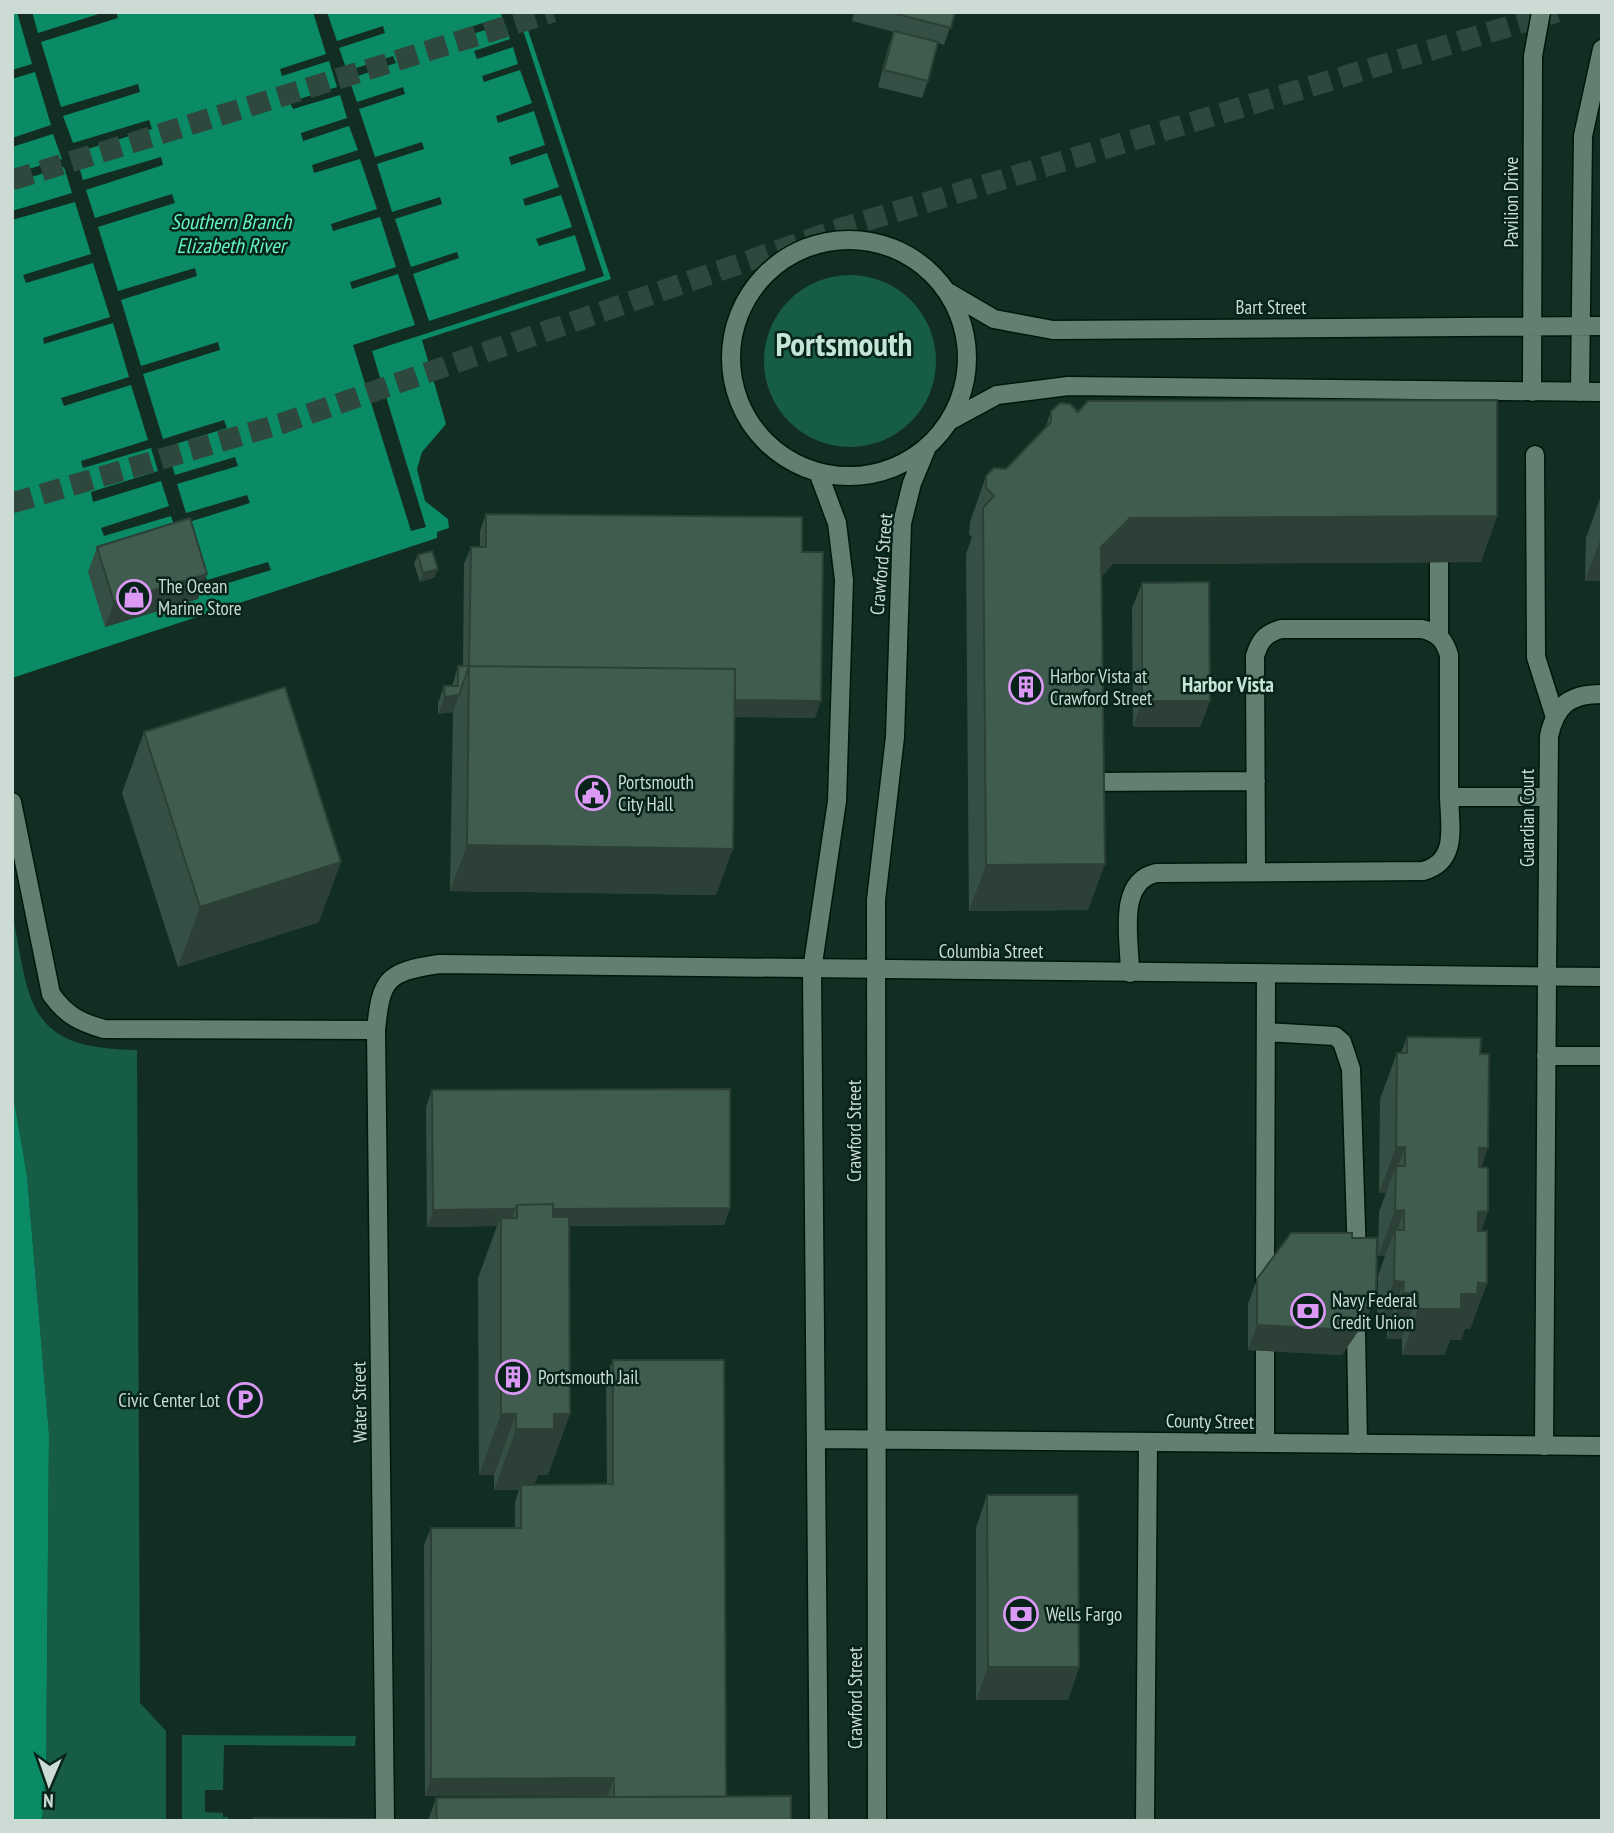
<svg xmlns="http://www.w3.org/2000/svg" width="1614" height="1833" viewBox="0 0 1614 1833" font-family="'PT Sans Narrow',sans-serif">
<style>
.green{fill:#175c45}
.water{fill:#0a8b66}
.pier{fill:#122e23}
.lines{fill:none;stroke-linecap:round;stroke-linejoin:round}
.highway-tunnel{stroke:#2e483e;stroke-width:21;stroke-dasharray:21 10;stroke-linecap:butt}
.lane-casing{stroke:#00160c;stroke-width:21}
.street-casing{stroke:#00160c;stroke-width:21}
.secondary-casing{stroke:#00160c;stroke-width:21}
.lane{stroke:#627f72;stroke-width:18}
.street{stroke:#627f72;stroke-width:18}
.secondary{stroke:#627f72;stroke-width:18}
.wall{fill:#364f44}
.shaded-wall{fill:#2c4037}
.building{fill:#3f5c4f;stroke:#2c4037;stroke-width:2}
.labels{text-anchor:middle;dominant-baseline:central;stroke-width:5;stroke-linejoin:round;paint-order:stroke}
.street-label{font-size:19px;fill:#ccdcd5;stroke:#08241a}
.poi-label{font-size:19px;fill:#ccdcd5;stroke:#08241a;text-anchor:start}
.water-label{font-size:21px;font-style:italic;fill:#66f6c1;stroke:#08241a}
.neighbourhood-label{font-size:21px;font-weight:bold;fill:#c5e5d6;stroke:#08241a}
.town-label{font-size:33px;font-weight:bold;fill:#c5e5d6;stroke:#08241a}
</style>
<rect width="100%" height="100%" fill="#122e23"/>
<path class="green" d="M764 361a86 86 0 1 1 172 0a86 86 0 1 1-172 0Z
M12 911C30 1003 25 1049 137 1050L140 1703 166 1731V1821H42L46 1772 49 1434 27 1176 12 1089Z
M182 1735 353 1736H356L355 1746 224 1745 223 1790H205V1812L223 1813V1817H228V1821H182Z"/>
<path class="water" d="M12 12H522L611 279 422 340 446 424 422 452 417 469 425 501 448 519 449 528 437 532V538L12 678Z
M12 1089 27 1176 49 1434 46 1772 42 1821H12Z"/>
<path class="pier" d="M17 12H32L38 33 105 12H116L118 18 41 42 61 107 138 84 140 92 63 116 73 143 149 120 152 129 75 153 83 180 161 157 163 165 86 190 95 218 172 194 175 203 98 227 118 291 195 268 197 276 121 300 141 366 218 342 220 350 143 374 163 439 224 420 227 428 166 447 175 475 235 457 238 466 177 484 186 513 247 495 250 503 189 522 207 580 268 562 271 570 196 593 171 516 104 536 101 528 169 506 161 481 93 502 91 492 158 471 151 448 83 468 81 461 148 440 131 385 64 406 61 398 129 377 113 323 44 344 43 338 110 317 93 263 26 283 23 275 91 254 75 202 12 220V211L72 193 64 167 12 183V174L62 159 53 134 12 147V138L51 125 35 72 12 79V70L32 64Z
M313 12H327L337 41 383 26 385 33 339 48 347 71 393 56 396 63 349 79 357 102 403 87 405 94 359 109 375 157 422 142 424 149 377 164 392 212 440 197 442 204 395 219 411 267 457 252 459 258 413 274 429 321 586 270 575 235 539 246 536 239 572 227 561 195 525 206 523 199 559 187 547 153 511 165 509 157 545 145 534 111 498 123 496 116 532 103 520 70 484 82 482 76 518 64 513 47 477 59 474 51 510 39 505 24 469 35 467 28 502 17 501 12H517L604 276 372 351 426 527 411 531 353 345 415 325 398 274 352 289 350 282 396 267 380 217 333 231 331 224 377 209 360 159 314 173 312 165 358 150 349 126 303 141 301 133 347 118 340 95 293 109 290 102 337 87 329 61 282 76 280 69 326 54Z"/>
<g class="lines">
<path class="highway-tunnel" d="M12 180 553 12
M12 503 280 424 845 227 1557 12"/>
<g class="lane-casing">
<path id="lane" d="M1535 455 1536 657 1554 714
M1439 563V636
M1086 782 1256 781
M12 802 51 994C66 1015 79 1022 104 1029L376 1030
M1256 872 1255 656C1260 640 1265 634 1281 629H1422C1438 633 1444 639 1449 655V797
M1130 973C1130 941 1116 882 1156 873L1423 871C1458 862 1450 827 1449 797H1548
M1266 1032 1335 1036 1342 1042 1351 1069 1357 1259
M1546 1056H1602
M1265 1281 1266 974
M1356 1332 1358 1444
M1265 1350V1443
M1544 1446 1547 976
M1145 1821 1148 1442"/>
</g>
<g class="street-casing">
<path id="street" d="M1547 976 1549 736C1556 705 1569 694 1602 694
M385 1821 376 1030C381 979 386 972 439 964L1602 977"/>
</g>
<g class="secondary-casing">
<path id="secondary" d="M731 358a118 118 0 1 1 236 0a118 118 0 1 1-236 0Z
M948 292 994 319 1053 330 1602 326
M1532 392 1533 56 1541 12
M1580 392 1583 136 1602 49
M949 421 997 395 1068 386 1602 392
M818 472 837 523 844 580 837 801 812 970 819 1821
M818 1439 1602 1446
M877 1821 876 900 895 737 902 523 912 483 927 447"/>
</g>
<use href="#lane" class="lane"/>
<use href="#street" class="street"/>
<use href="#secondary" class="secondary"/>
</g>
<path class="wall" d="M854 12H955L944 45 938 43 928 81 922 98 878 87 888 48 894 32 852 21Z
M1051 411 1078 412 1497 516 1481 562 1113 564 1102 576 1088 910 969 911 966 554 972 537 969 534 970 522 986 476 1006 469 1045 429Z
M1602 493V581H1585L1586 538Z
M486 514 802 552 815 718 735 717 716 895 450 891 453 712 438 714V703L444 686H452L458 666H463L464 564 471 547H480V531Z
M97 547 198 599 105 627 88 572Z
M418 555 435 577 420 582 414 564Z
M1142 583 1210 701 1200 727H1133L1132 608Z
M144 732 319 922 178 967 122 793Z
M1407 1037 1482 1167 1488 1211 1481 1231 1487 1283 1470 1329H1465L1461 1340H1450L1444 1355H1402V1339H1387V1328L1377 1327 1378 1276 1385 1256H1378L1379 1212 1386 1193H1379L1380 1099 1397 1053H1401Z
M432 1090 730 1208 724 1225 569 1226 548 1475H538L534 1485 607 1484 606 1377 613 1360 726 1797 791 1821H428L436 1798 608 1797V1796H425L424 1545 431 1528H515V1502L519 1490H494V1475H479L478 1278 497 1226 427 1227 426 1107Z
M1352 1238 1376 1293 1367 1318 1342 1355 1248 1350V1304L1257 1279Z
M987 1495 1079 1667 1068 1700H976V1528Z"/>
<path class="shaded-wall" d="M1497 516 1481 562 1113 564 1084 593 1101 547 1130 518Z
M1602 535V581H1585Z
M438 569 435 577 420 582 423 573Z
M207 574 198 599 105 627 114 602Z
M459 695 453 712 438 714 445 697Z
M469 695 821 701 815 718 469 712Z
M1142 701H1210L1200 727H1133Z
M467 845 733 849 716 895 450 891Z
M341 862 319 922 178 967 200 907Z
M1105 864 1088 910 969 911 986 865Z
M1396 1147H1405L1395 1174 1396 1166 1386 1193H1379Z
M1479 1148H1488L1472 1194Z
M730 1208 724 1225 514 1226 517 1218V1209Z
M515 1209 509 1226 501 1218 497 1226 427 1227 433 1210Z
M1404 1210 1395 1237V1230L1385 1256H1378L1395 1211Z
M1488 1211 1471 1257 1478 1212Z
M1394 1281 1404 1282 1387 1328 1377 1327Z
M1478 1283H1487L1470 1329H1465L1461 1340H1450L1444 1355H1402L1418 1309 1461 1294Z
M1376 1293 1367 1318 1342 1355 1248 1350 1257 1325Z
M1403 1293H1418L1402 1339H1387Z
M501 1414H516L494 1475H479Z
M554 1414H570L548 1475H538L532 1489 521 1485 519 1490H494L516 1429Z
M988 1667H1079L1068 1700H976Z
M614 1778 608 1796H425L431 1779Z"/>
<path class="building" d="M889 12H955L951 28Z
M894 31 938 42 928 81 884 70Z
M1497 400V516L1130 518 1101 547 1105 864 986 865 983 508 994 496 986 488V476L994 468 1006 469 1051 422V411L1060 403 1070 404 1078 412 1088 401Z
M486 514 802 517V552H823L821 701 735 700V669L469 666 471 547H486Z
M190 518 207 574 114 602 97 547Z
M432 551 438 569 423 573 418 555Z
M1209 582 1210 701H1142V583Z
M458 666H469L459 695 445 697 444 686H458Z
M469 666 735 669 733 849 467 845Z
M285 687 341 862 200 907 144 732Z
M1407 1037 1481 1038 1480 1054H1489L1488 1148H1479V1167L1488 1168V1211L1478 1212V1231H1487V1283H1478L1477 1294H1461V1309H1418V1293H1403L1404 1282 1394 1281 1395 1230H1404V1210L1395 1211 1396 1166H1405V1147H1396L1397 1053H1407Z
M730 1089V1208L553 1209V1204L517 1205 515 1209 433 1210 432 1090Z
M553 1204V1217H569L570 1414H554V1429H516V1414H501V1218H517V1205Z
M1291 1233H1352V1238H1377L1376 1293 1351 1330 1257 1325V1279Z
M613 1360H724L726 1797H614V1778L431 1779V1528H521V1485L613 1484Z
M987 1495H1078L1079 1667H988Z
M791 1796V1821H437L436 1798Z
M254 1818 375 1819V1821H254Z"/>
<defs>
<g id="shop-ring" transform="scale(1.75)"><circle r="9.5" fill="#08241a" stroke="#db99f5" stroke-width="1.5"/><path d="M-5-2.5h2.3a2.7 3.5 0 0 1 5.4 0H5L5.5 6h-11ZM-1.5-2.5h3a1.5 2.3 0 0 0-3 0Z" fill="#db99f5"/></g>
<g id="building-ring" transform="scale(1.75)"><circle r="9.5" fill="#08241a" stroke="#db99f5" stroke-width="1.5"/><path d="M-4-6H4V6H1V3H-1V6H-4ZM-2.5-4.3h1.7v1.8h-1.7ZM.8-4.3h1.7v1.8H.8ZM-2.5-1h1.7V.8h-1.7ZM.8-1h1.7V.8H.8Z" fill="#db99f5"/></g>
<g id="civic-ring" transform="scale(1.75)"><circle r="9.5" fill="#08241a" stroke="#db99f5" stroke-width="1.5"/><path d="M-.6-6.5H3V-4.5H.6V-3L4-1V1h2V6H-6V1h2V-1L-.6-3ZM-1.2 2.5V6h2.4V2.5Z" fill="#db99f5"/></g>
<g id="bank-ring" transform="scale(1.75)"><circle r="9.5" fill="#08241a" stroke="#db99f5" stroke-width="1.5"/><path d="M-6-4H6V4H-6ZM0-2.3a2.3 2.3 0 1 0 0 4.6a2.3 2.3 0 1 0 0-4.6Z" fill="#db99f5"/></g>
<g id="parking-ring" transform="scale(1.75)"><circle r="9.5" fill="#08241a" stroke="#db99f5" stroke-width="1.5"/><path d="M-3.5-5.5H1a3.5 3.5 0 0 1 0 7H-1V5.5H-3.5ZM-1-3.4V-.6H.8a1.4 1.4 0 0 0 0-2.8Z" fill="#db99f5"/></g>
</defs>
<g fill-rule="evenodd">
<use href="#shop-ring" x="134" y="597"/>
<use href="#building-ring" x="1026" y="687"/>
<use href="#civic-ring" x="593" y="793"/>
<use href="#bank-ring" x="1308" y="1311"/>
<use href="#building-ring" x="513" y="1377"/>
<use href="#parking-ring" x="245" y="1400"/>
<use href="#bank-ring" x="1021" y="1614"/>
</g>
<g class="labels">
<g class="street-label">
<text transform="translate(1511 202) rotate(-90)">Pavilion Drive</text>
<text x="1271" y="307">Bart Street</text>
<text transform="translate(881 564) rotate(-85)">Crawford Street</text>
<text transform="translate(1527 818) rotate(-90)">Guardian Court</text>
<text x="991" y="951">Columbia Street</text>
<text transform="translate(854 1131) rotate(-90)">Crawford Street</text>
<text transform="translate(359 1402) rotate(-91)">Water Street</text>
<text transform="translate(1210 1421) rotate(1)">County Street</text>
<text transform="translate(855 1698) rotate(-90)">Crawford Street</text>
</g>
<g class="poi-label">
<text x="158" y="586">The Ocean<tspan x="158" dy="22">Marine Store</tspan></text>
<text x="1050" y="676">Harbor Vista at<tspan x="1050" dy="22">Crawford Street</tspan></text>
<text x="618" y="782">Portsmouth<tspan x="618" dy="22">City Hall</tspan></text>
<text x="1332" y="1300">Navy Federal<tspan x="1332" dy="22">Credit Union</tspan></text>
<text x="538" y="1377">Portsmouth Jail</text>
<text x="220" y="1400" text-anchor="end">Civic Center Lot</text>
<text x="1046" y="1614">Wells Fargo</text>
</g>
<g class="water-label">
<text x="231" y="221">Southern Branch<tspan x="231" dy="24">Elizabeth River</tspan></text>
</g>
<g class="neighbourhood-label">
<text x="1228" y="684">Harbor Vista</text>
</g>
<g class="town-label">
<text x="844" y="343">Portsmouth</text>
</g>
</g>
<rect width="1614" height="1833" fill="none" stroke="#ccdcd5" stroke-width="28"/>
<g transform="translate(49 1784) rotate(182)" stroke="#08241a" stroke-width="5" paint-order="stroke">
<path d="M0-5L12 26L0 18L-12 26Z" fill="#ccdcd5"/>
<text y="-10" font-size="19" font-weight="bold" text-anchor="middle" fill="#ccdcd5">N</text>
</g>
</svg>
